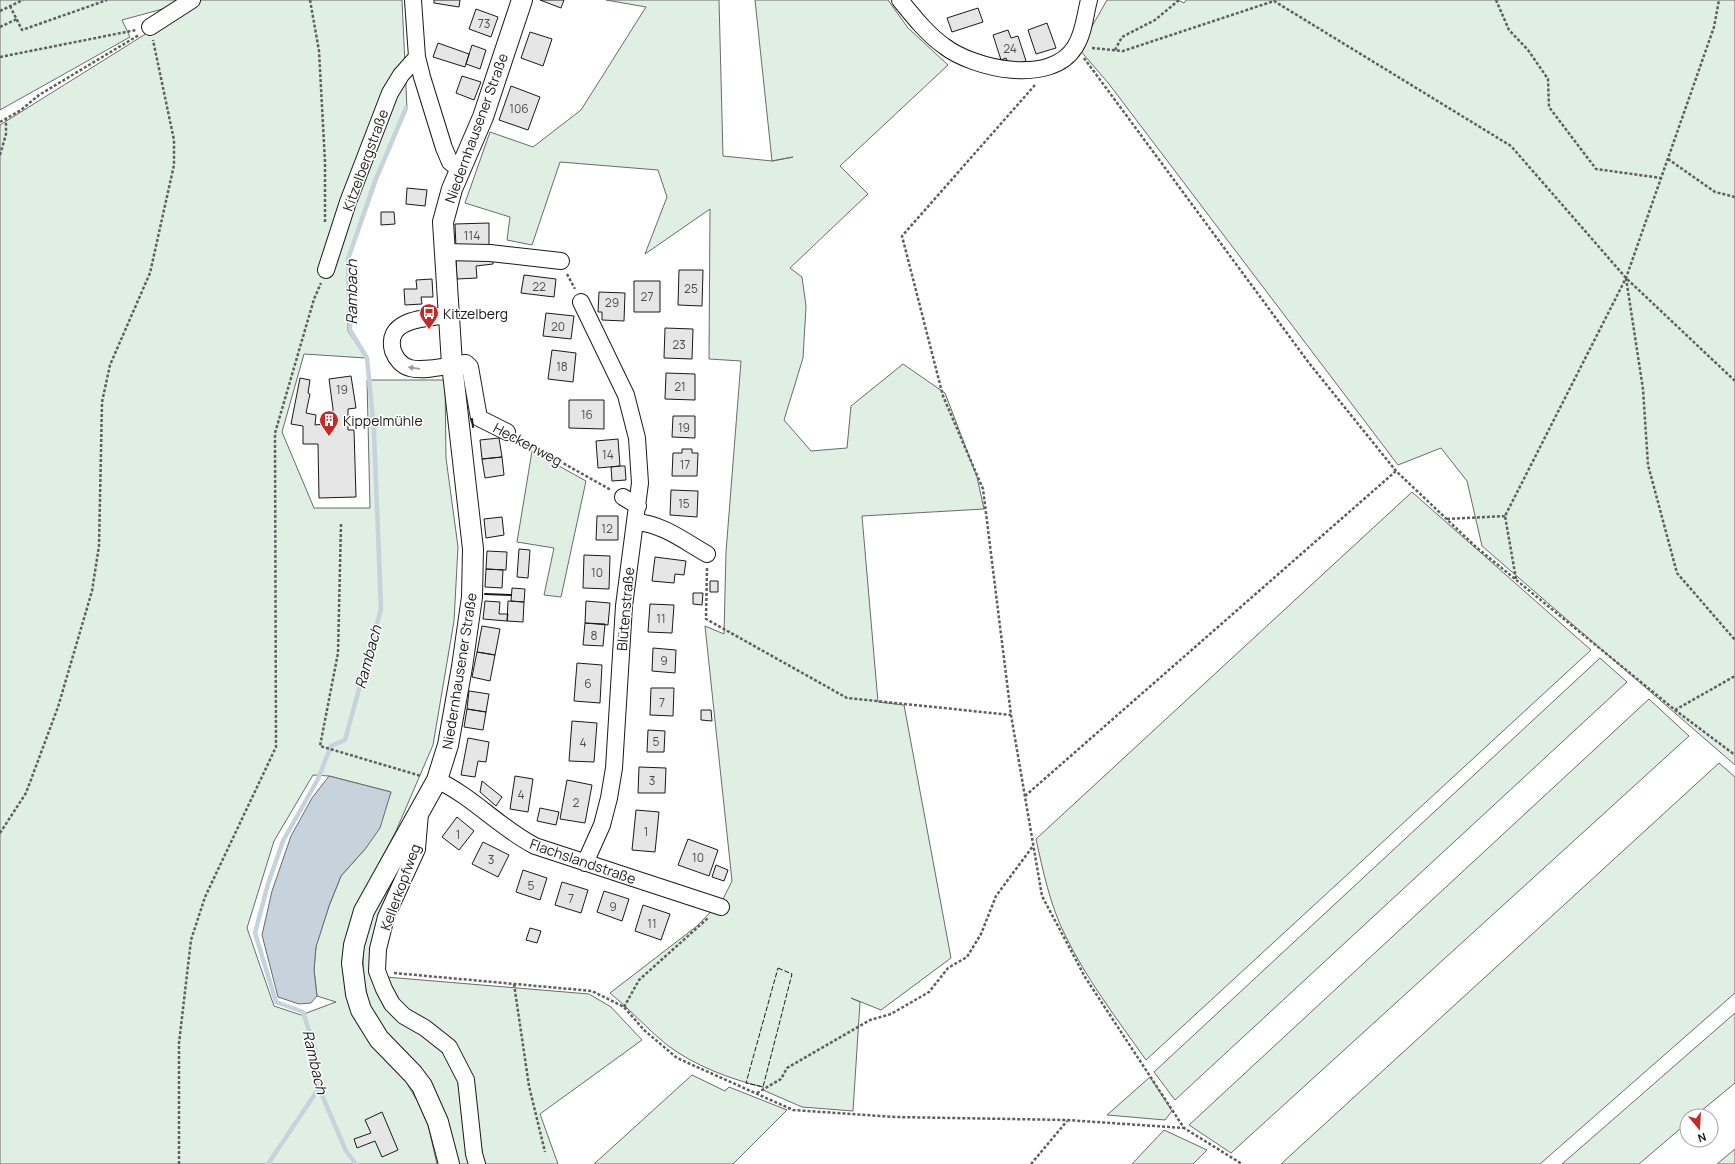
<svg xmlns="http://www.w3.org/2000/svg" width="1735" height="1164" viewBox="0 0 1735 1164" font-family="Manrope,sans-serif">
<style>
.green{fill:#e0efe3;stroke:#6a6a6a;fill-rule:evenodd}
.water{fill:#c6d2dc;stroke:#6a6a6a}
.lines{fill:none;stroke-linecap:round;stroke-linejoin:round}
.stream{stroke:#c6d2dc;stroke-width:4.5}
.building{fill:#e6e6e6;stroke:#1a1a1a}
.minor-casing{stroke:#1a1a1a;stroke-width:18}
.major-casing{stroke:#1a1a1a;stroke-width:22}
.path{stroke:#5f5f5f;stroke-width:2.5;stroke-dasharray:3 2;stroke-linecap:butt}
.minor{stroke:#fff;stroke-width:16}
.major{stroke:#fff;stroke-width:20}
.fence{stroke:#1a1a1a;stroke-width:1;stroke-dasharray:5 2;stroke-linecap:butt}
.wall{stroke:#1a1a1a;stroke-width:2}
.oneway{fill:#989898}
.labels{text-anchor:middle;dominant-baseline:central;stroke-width:3;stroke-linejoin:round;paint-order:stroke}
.number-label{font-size:12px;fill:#4d4d4d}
.street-label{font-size:14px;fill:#1a1a1a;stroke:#fff}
.poi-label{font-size:14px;fill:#1a1a1a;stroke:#fff;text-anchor:start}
.water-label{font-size:15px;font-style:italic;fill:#1a1a1a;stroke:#fff}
</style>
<rect width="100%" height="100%" fill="#fff"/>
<path class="green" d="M0 0H180L181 4 122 20 130 37 0 110Z
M200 0H402L407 109 374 180 347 259 348 331 366 358 304 354 282 432 314 508H370L367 380H445L446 458 458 547 454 621 433 745 396 831 356 907 346 981 418 1102 428 1125 437 1164H0V125ZM313 775 329 776 391 792 366 848 341 876 329 906 316 946 314 970 317 996 336 1002 301 1015 274 1006 247 928 274 841Z
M606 0H719L723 156 772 161 793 157 772 161 755 0H888L908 28 948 65 840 166 868 194 790 268 802 277 806 306 803 358 784 420 811 451 847 448 851 406 903 364 945 393 977 477 984 509 862 516 878 702 904 705 951 958 881 1010 851 998 860 1002 853 1111 802 1107 763 1090V1087C730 1079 695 1066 667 1045 647 1029 630 1009 610 993L697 926 723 899 732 881 705 626 724 634 726 552 741 361 709 359 710 209 645 254 667 197 658 170 560 162 532 245 507 240 510 217 465 203 490 132 533 147 581 110 646 7Z
M1107 0H1178L1184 3 1186 0H1735V765L1482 546 1467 481 1441 448 1398 465 1109 84 1079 49Z
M532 451 586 481 561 597 544 595 554 548 517 542Z
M1412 492 1591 650 1146 1060C1117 1019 1087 980 1065 935 1050 905 1043 871 1036 839Z
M1600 658 1627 682 1175 1100 1154 1072Z
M1649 699 1689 736 1231 1153 1189 1125Z
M1719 763 1735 777V993L1540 1164H1281Z
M408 847 385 915 379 990 444 1049 461 1080 473 1164H456L388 1035 370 1007 363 978V947L373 914Z
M386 977 589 994 611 1007 642 1040 540 1114 558 1164H484L471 1078 394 1000Z
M1735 1013V1083L1695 1116H1687V1123L1639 1164H1562Z
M692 1075 725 1091 729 1087 787 1110 733 1164H594Z
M1150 1077 1172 1111 1165 1120 1107 1115Z
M1164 1130 1207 1150 1193 1164H1132Z
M1735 1149V1164H1717Z"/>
<path class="water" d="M329 776 391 792 380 828 366 848 341 876 329 906 316 947 314 970 317 996 311 1003 299 1004 278 997 262 935 272 891 291 836 312 798Z"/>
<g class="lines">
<path class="stream" d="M268 1164 319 1088
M356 1164 346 1151 319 1088 315 1049 303 1012 276 1002 255 933 268 884 283 841 318 779 331 746 345 740 381 609 374 431 367 358 350 330 348 259 376 179 406 108"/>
</g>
<path class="building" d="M434 0H460L459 7 434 3Z
M540 0H564L561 8Z
M978 8 983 22 952 32 947 18Z
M476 9 498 17 491 37 469 29Z
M1047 23 1056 48 1036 54 1028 30Z
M1008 30 1011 38 1018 36 1026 61 1009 66 1006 58 1001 60 993 35Z
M530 32 552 39 543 66 521 58Z
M438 43 469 54 465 67 433 57Z
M472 45 486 50 480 69 466 64Z
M462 76 481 82 474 100 456 93Z
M511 86 540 97 528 130 499 120Z
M407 188 427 190 425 206 406 204Z
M381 212H394L395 224 381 225Z
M489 223V247L456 248 455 224Z
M493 257V264L476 266 477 278 457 279 456 259Z
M679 270H703L702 306 678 305Z
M524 275 556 279 554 297 521 293Z
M432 279 433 297H421L422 304 405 305 404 289H417L416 280Z
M634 281H660V312H634Z
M599 292 625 293 624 321 602 320V312H598Z
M546 313 574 316 571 339 543 336Z
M665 328 693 329 692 359 664 358Z
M552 350 576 353 573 382 548 379Z
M666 373 695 374V400L665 399Z
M351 376 356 408 348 409V430H354L356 497 319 498 318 444H303V426L291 424 300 378 310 380 308 393 310 394 306 413 316 415 315 425 325 424V431L332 430 333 409 329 379Z
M569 400H604V429L569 428Z
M673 416H695V438L672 437Z
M499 438 502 457 482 459 480 440Z
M618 439 620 466 598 468 596 441Z
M682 449H692V453H698L697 476H672L673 453H682Z
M502 457 504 475 485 478 482 459Z
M620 466H625L626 480 612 481 611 467Z
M671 490 698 491 697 517 670 515Z
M597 516H618V540H596Z
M502 517 504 535 486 538 484 519Z
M519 549 530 550 528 578 517 577Z
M487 551 507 552 506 570 486 569Z
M584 555 610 556 609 589 583 588Z
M655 557 686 561 684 575 675 574 674 583 652 581Z
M486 569 503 570 502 588 485 587Z
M710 581H718V592H710Z
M512 588 525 589 524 602 511 601Z
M693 593H703L702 605 693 604Z
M485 601 500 602 499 614H508L507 621 483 619Z
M508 601 524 602 523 622 507 621Z
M586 601 610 603 608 625 585 623Z
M650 604 674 605 672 633 648 632Z
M585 623 605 624 603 646 583 645Z
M482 626 500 629 495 655 477 652Z
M653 648 676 650 675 673 652 671Z
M477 652 495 655 490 681 472 677Z
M577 663 602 665 600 703 574 701Z
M651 688H674L673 716 650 715Z
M469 691 489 694 486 712 467 709Z
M467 709 486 712 483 730 464 727Z
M701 710H711L712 721 701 720Z
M572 721 597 723 594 762 569 761Z
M648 730 665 731 664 752H647Z
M468 738 489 742 486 762 478 761 475 777 461 775Z
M639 767 666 768 665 793H638Z
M515 776 533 779 528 812 510 809Z
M567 780 592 785 585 823 560 819Z
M482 781 502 797 496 806 480 792Z
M540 808 559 812 556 825 537 821Z
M636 810 659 812 655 852 632 850Z
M457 817 474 831 459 850 442 837Z
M688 839 718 850 709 876 678 865Z
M483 842 509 855 498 877 472 864Z
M716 865 728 870 724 881 712 877Z
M523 870 547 878 540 900 516 892Z
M562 882 588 890 581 913 555 905Z
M604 891 629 899 622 921 597 912Z
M643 905 670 914 661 940 635 931Z
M530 928 541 931 537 943 526 940Z
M382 1112 398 1150 382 1157 375 1141 357 1148 354 1139 371 1133 365 1120Z"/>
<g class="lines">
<g class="minor-casing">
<path id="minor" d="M413 0 417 57 422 77 444 148 450 162 460 170
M900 0C913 16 927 34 944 46 974 69 1051 86 1075 47 1084 33 1085 15 1089 0
M150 27 192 0
M444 252 490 253 561 261
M326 270 348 202 390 93 401 75 417 57
M581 302 626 395 637 438 640 483 624 606 614 768 609 798 602 825 585 863
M449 315C428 318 384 318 393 351 396 359 402 366 410 368 423 372 451 365 466 363L470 367 479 418 507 432
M623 497 638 506
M636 522C663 524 684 541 707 554
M437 780C473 797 500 828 535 846L721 907
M420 813 417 849 386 917 378 949 377 971 384 989 392 1004 404 1016 425 1028 449 1047 466 1080 474 1154 477 1164"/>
</g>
<g class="major-casing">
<path id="major" d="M449 1164 438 1122 422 1086 413 1074 379 1039 361 1010 356 994 352 963 354 945 364 911 437 780 448 745 462 667 472 597 473 549 452 364 443 222 452 189 483 117 522 0"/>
</g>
<path class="path" d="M310 0 319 51 325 162V223
M1496 0 1509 30 1528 50 1548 79 1549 107 1596 169 1661 178
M10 6 22 30 107 0
M0 11 23 0
M0 27 17 19
M1092 48 1123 51 1274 1 1511 146 1626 278 1735 381
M1115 50 1122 37 1155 20 1179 0
M0 57 136 30
M1084 58 1309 363 1396 471 1476 547 1675 710 1735 755
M1035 85 902 236 943 396 983 489 1011 715 1042 896 1085 977 1184 1128 1242 1164
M0 122 21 110 39 95 139 35
M0 155 6 134V119
M1668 159 1715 192 1735 197
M567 274 575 289
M1626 278 1643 389 1648 465 1677 573 1735 640
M520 439 611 490
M1447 519 1505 516
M341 524 338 653 320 746 421 776
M707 568 706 619 847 698 1011 715
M1516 579 1505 516 1626 278 1714 27 1719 0
M1675 710 1735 676
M1025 796 1396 471
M0 833 26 793 58 707 92 591 99 546 102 402 110 365 150 273 174 165V140L153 40
M394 973 592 991 624 1007 644 1030 677 1058 793 1110 895 1117 1067 1120 1184 1128
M514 984 529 1086 545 1152
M624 1007 639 980 708 918
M757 1093 781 1079 787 1068 870 1020 891 1014 929 992 948 968 967 957 981 934 996 896 1033 846
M179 1164V1043L191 940 205 897 276 747 275 433 314 299 321 283
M1031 1164 1067 1121"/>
<use href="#minor" class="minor"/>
<use href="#major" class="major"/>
<path class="fence" d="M778 968 792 974 763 1087 746 1083Z"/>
<path class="wall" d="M472 419 473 427
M485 594 511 595"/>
</g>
<defs><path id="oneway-solid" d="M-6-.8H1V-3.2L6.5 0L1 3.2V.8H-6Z"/></defs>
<use class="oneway" href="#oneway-solid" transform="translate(414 368) rotate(-172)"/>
<defs>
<g id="bus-pin" transform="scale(1)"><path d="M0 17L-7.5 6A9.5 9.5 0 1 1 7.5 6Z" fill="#c62828" stroke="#fff"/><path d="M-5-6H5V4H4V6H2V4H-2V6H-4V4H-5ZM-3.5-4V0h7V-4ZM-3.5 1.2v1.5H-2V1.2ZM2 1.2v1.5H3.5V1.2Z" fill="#fff"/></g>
<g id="building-pin" transform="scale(1)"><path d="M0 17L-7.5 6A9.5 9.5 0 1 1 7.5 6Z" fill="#c62828" stroke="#fff"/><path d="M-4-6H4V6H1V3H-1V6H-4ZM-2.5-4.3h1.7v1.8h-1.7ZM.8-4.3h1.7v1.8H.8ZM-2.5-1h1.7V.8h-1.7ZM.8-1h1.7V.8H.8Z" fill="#fff"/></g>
</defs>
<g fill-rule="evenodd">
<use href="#bus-pin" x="429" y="313"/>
<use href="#building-pin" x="329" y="420"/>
</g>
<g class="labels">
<g class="number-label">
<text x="484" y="23">73</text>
<text x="1010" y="48">24</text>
<text x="519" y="108">106</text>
<text x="472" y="235">114</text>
<text x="539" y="286">22</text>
<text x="691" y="288">25</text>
<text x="647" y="296">27</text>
<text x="612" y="302">29</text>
<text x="558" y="326">20</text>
<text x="679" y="344">23</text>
<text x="562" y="366">18</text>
<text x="680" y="386">21</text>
<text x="342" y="389">19</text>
<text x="587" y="414">16</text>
<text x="684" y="427">19</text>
<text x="608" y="454">14</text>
<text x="685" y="464">17</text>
<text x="684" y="503">15</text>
<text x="607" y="528">12</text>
<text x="597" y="572">10</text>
<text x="661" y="618">11</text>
<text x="594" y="635">8</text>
<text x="664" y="660">9</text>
<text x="588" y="683">6</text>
<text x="662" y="702">7</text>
<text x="656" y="741">5</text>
<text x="583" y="742">4</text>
<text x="652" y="780">3</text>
<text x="521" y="794">4</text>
<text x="576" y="802">2</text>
<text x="646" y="831">1</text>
<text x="458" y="834">1</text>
<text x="698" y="857">10</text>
<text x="491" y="859">3</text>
<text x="531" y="885">5</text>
<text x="571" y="898">7</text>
<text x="613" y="906">9</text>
<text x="652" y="923">11</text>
</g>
<g class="street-label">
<text transform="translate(476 128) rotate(-70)">Niedernhausener Straße</text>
<text transform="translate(365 160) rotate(-70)">Kitzelbergstraße</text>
<text transform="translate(528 444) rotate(28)">Heckenweg</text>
<text transform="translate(625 609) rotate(-85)">Blütenstraße</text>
<text transform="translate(459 671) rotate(-81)">Niedernhausener Straße</text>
<text transform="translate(583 861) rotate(19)">Flachslandstraße</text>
<text transform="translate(400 887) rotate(-70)">Kellerkopfweg</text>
</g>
<g class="poi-label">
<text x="443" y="313">Kitzelberg</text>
<text x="343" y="420">Kippelmühle</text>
</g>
<g class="water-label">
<text transform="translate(351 292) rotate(-90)">Rambach</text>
<text transform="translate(368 657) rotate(-75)">Rambach</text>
<text transform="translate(315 1062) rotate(77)">Rambach</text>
</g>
</g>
<g transform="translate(1699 1128) rotate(162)"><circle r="19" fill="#ffffff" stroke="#a3a3a3"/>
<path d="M0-3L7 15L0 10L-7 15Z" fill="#c62828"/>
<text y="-6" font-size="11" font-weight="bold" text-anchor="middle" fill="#1a1a1a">N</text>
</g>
</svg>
